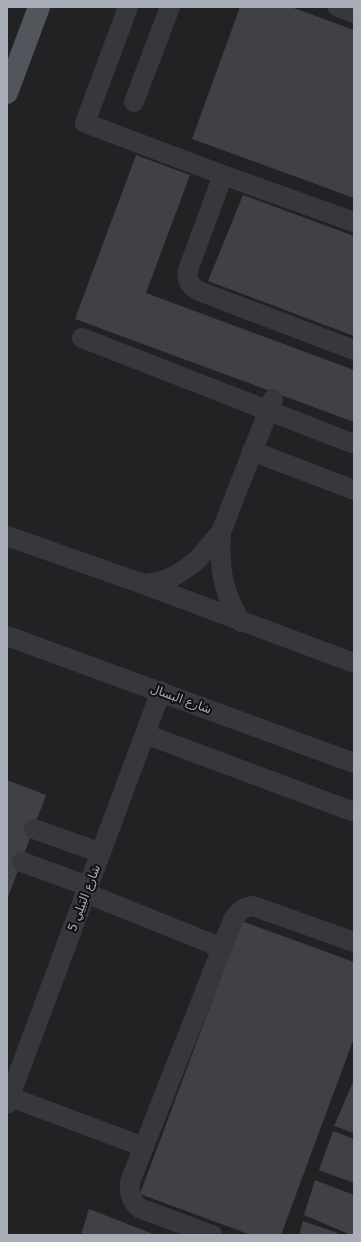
<svg xmlns="http://www.w3.org/2000/svg" width="361" height="1242" viewBox="0 0 361 1242" font-family="'DejaVu Sans',Vazirmatn,sans-serif">
<style>
.built{fill:#222225}
.building{fill:#404145}
.lines{fill:none;stroke-linecap:round;stroke-linejoin:round}
.minor{stroke:#37383d;stroke-width:20}
.major{stroke:#53555c;stroke-width:22}
.labels{text-anchor:middle;dominant-baseline:central;stroke-width:4;stroke-linejoin:round;paint-order:stroke}
.street-label{font-size:12px;fill:#a8adb8;stroke:#111113}
</style>
<rect width="100%" height="100%" fill="#161618"/>
<path class="built" d="M7 7H354V1235H7Z"/>
<path class="building" d="M240 7H291L354 30V198L192 139Z
M136 155 190 175 146 293 354 370V422L75 319Z
M243 195 354 236V336L208 281Z
M7 780 46 795 7 900Z
M242 921 354 962V1038L281 1235H251L140 1194Z
M353 1082 354 1083V1133L334 1126Z
M333 1131 354 1139V1183L319 1170Z
M315 1180 354 1195V1235H351L304 1215Z
M89 1209 156 1235H81Z
M303 1221 343 1235H299Z"/>
<g class="lines">
<path class="minor" d="M128 7 85 123 223 175 354 222
M338 7 354 13
M134 102 170 7
M223 175 188 270C186 280 190 286 199 291L354 350
M82 338 354 444
M252 451 354 490
M221 532C219 567 222 591 241 622
M7 536 143 584 354 663
M143 584 160 582 174 576 187 568 198 559 221 532 273 399
M7 636 354 763
M145 734 354 812
M34 829 101 853
M22 862 88 886
M86 893 222 948
M10 1097 144 1147
M7 1104 161 691
M212 1235 139 1208C131 1200 129 1194 130 1182L233 920C238 912 243 907 253 906L354 942"/>
<path class="major" d="M7 93 39 7"/>
</g>
<g class="labels">
<g class="street-label">
<text transform="translate(181 699) rotate(20)">شارع البسال</text>
<text transform="translate(84 898) rotate(-69)">شارع البَيلِي 5</text>
</g>
</g>
<rect width="361" height="1242" fill="none" stroke="#a8adb8" stroke-width="16"/>
</svg>
